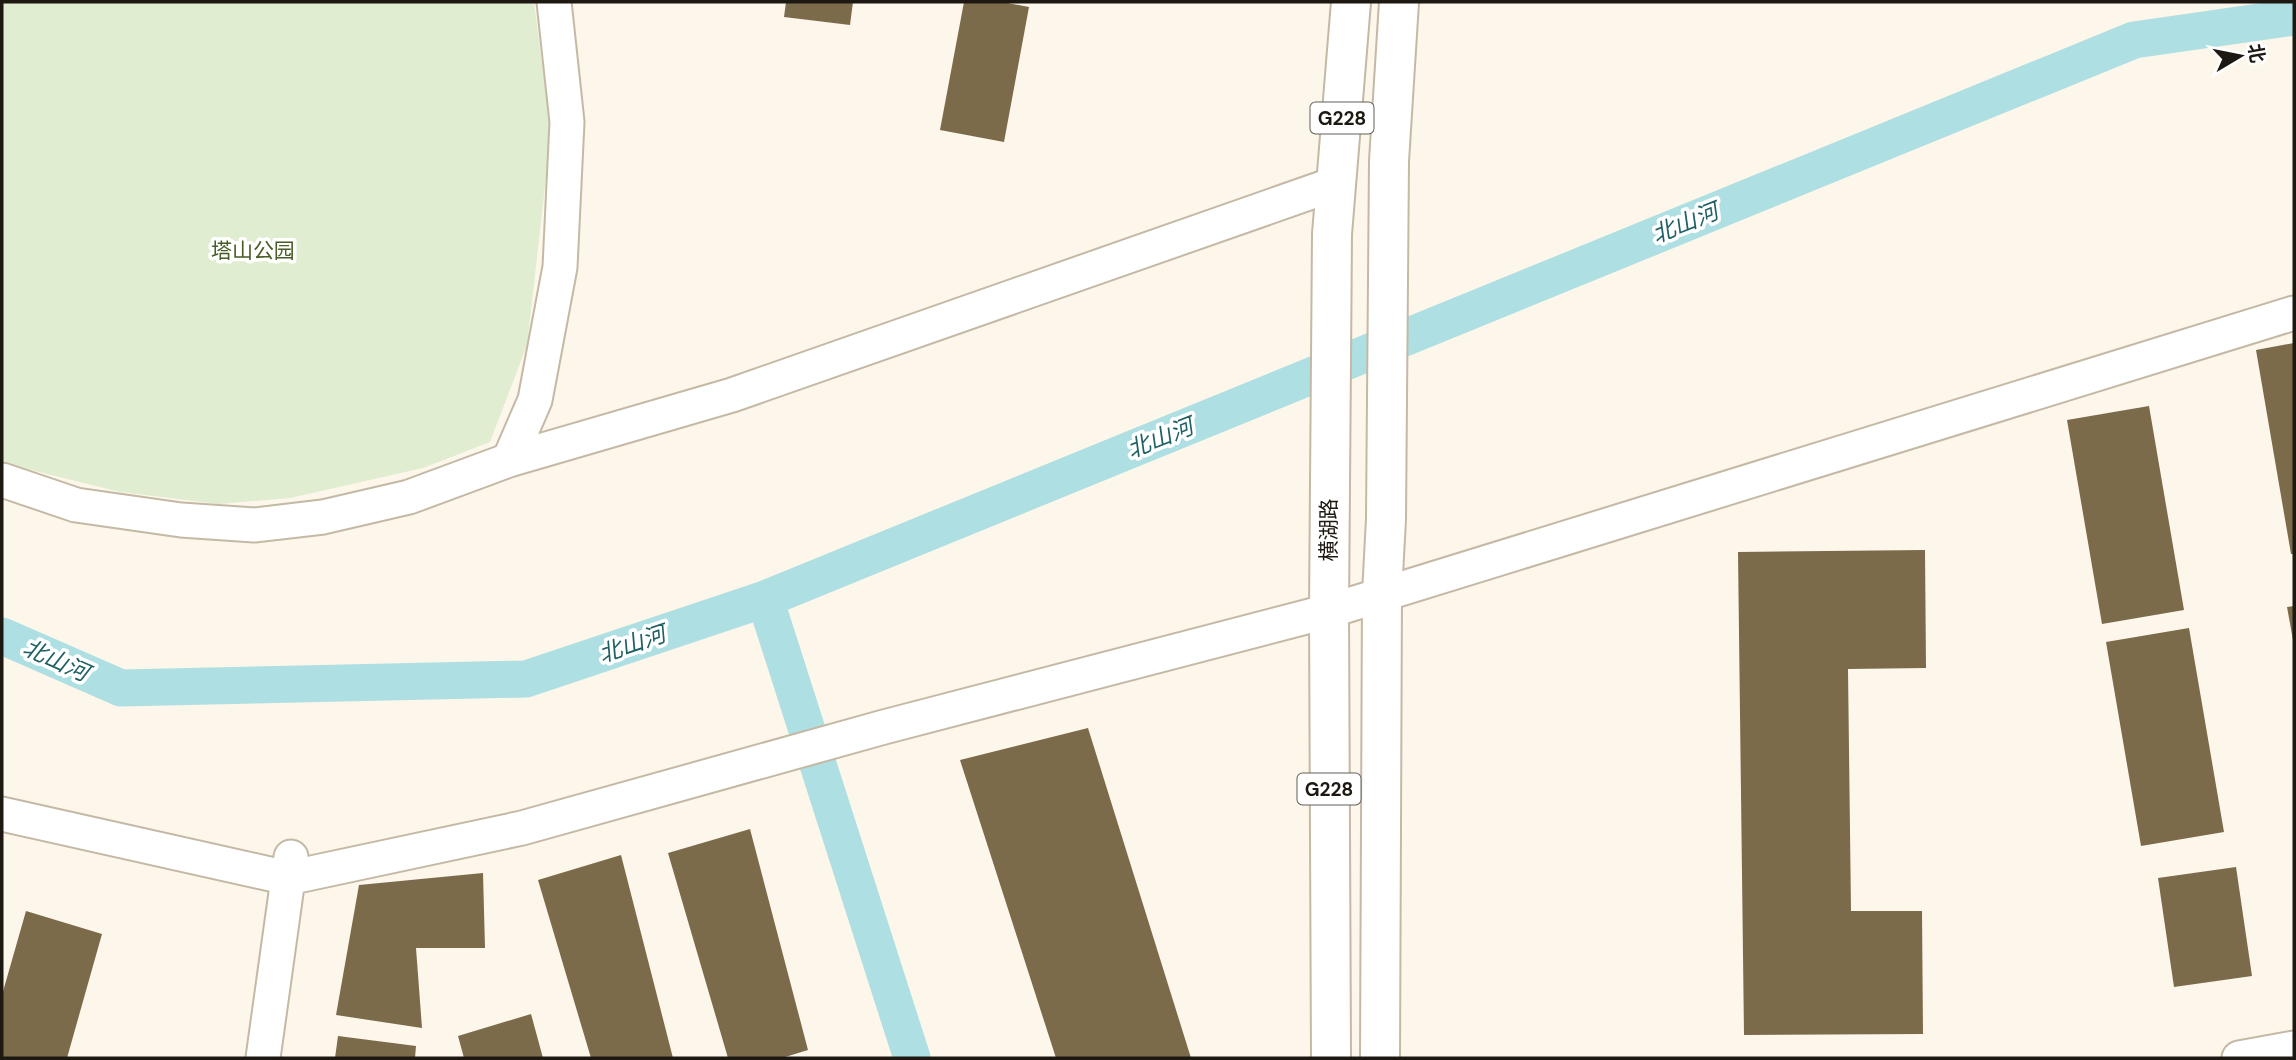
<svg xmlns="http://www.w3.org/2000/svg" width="2296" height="1060" viewBox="0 0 2296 1060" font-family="'DM Sans','Noto Sans SC',sans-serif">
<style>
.park{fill:#e0edd0}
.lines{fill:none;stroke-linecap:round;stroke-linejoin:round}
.canal{stroke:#aedfe2;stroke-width:37}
.building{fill:#7b6b4b}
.minor-casing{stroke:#c4b9a5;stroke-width:37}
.highway-casing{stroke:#c4b9a5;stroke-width:42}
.minor{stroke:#fff;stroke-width:33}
.highway{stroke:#fff;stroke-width:38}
.labels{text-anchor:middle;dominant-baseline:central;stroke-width:7;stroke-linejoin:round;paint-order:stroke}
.shield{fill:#fff;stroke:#615e59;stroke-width:2}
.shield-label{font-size:19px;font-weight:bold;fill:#1d1912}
.park-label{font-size:21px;fill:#495d29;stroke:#fff}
.street-label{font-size:21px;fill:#1d1912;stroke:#fff}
.water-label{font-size:23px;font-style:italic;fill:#1f6064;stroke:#fff}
</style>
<rect width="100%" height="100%" fill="#fdf6ea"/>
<path class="park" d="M2 2H534L551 134 527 345 490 442 423 468 290 498 219 504 120 492 11 465 2 459Z"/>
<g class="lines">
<path class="canal" d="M765 599 912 1058
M2 636 121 688 526 679 765 599 2134 40 2294 17"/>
</g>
<path class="building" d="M786 2H853L850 25 784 17Z
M964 2H1002L1029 7 1004 142 940 130Z
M2294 343V554H2291L2256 350Z
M2149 406 2184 610 2102 624 2067 420Z
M1925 550 1926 668 1848 669 1851 911H1922L1923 1034 1744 1035 1738 552Z
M2294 606V640H2293L2287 607Z
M2189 628 2224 832 2141 846 2106 642Z
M1088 728 1191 1058H1056L960 760Z
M750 829 808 1050 782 1058H728L668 853Z
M621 855 673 1058H591L538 880Z
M2236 867 2252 976 2174 987 2158 878Z
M483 873 485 948H416L422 1028 336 1015 359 885Z
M26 911 102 934 67 1058H2V995Z
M531 1014 543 1058H464L458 1036Z
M338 1036 416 1046 415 1058H335Z"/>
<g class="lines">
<g class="minor-casing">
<path id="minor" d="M509 460 535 400 560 267 567 122 554 2
M2 480 76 505 181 520 254 525 323 517 409 497 509 460 732 395 1337 183
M2 814 288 878 522 828 884 727 1329 611 2294 313
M263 1058 291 857
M2239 1058 2294 1048"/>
</g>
<g class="highway-casing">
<path id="highway" d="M1331 1058 1329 611 1332 234 1351 2
M1380 1058 1382 594 1386 519 1389 161 1399 2"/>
</g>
<use href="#minor" class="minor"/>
<use href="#highway" class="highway"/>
</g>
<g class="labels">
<g class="shield">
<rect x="1310.5" y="102.5" width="63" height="31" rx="5"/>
<rect x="1297.5" y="773.5" width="63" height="31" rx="5"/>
</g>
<g class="shield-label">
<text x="1342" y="118">G228</text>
<text x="1329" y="789">G228</text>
</g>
<g class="park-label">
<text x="253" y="251">塔山公园</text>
</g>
<g class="street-label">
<text transform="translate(1329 530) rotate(-90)">横湖路</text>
</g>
<g class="water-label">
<text transform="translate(1685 223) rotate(-22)">北山河</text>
<text transform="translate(1160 438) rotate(-22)">北山河</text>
<text transform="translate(632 644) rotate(-19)">北山河</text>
<text transform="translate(56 660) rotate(24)">北山河</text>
</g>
</g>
<rect width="2296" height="1060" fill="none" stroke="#1d1912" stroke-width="7"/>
<g transform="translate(2240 56) rotate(80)" stroke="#ffffff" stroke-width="5" paint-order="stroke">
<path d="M0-5L12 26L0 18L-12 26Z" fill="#1d1912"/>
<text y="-10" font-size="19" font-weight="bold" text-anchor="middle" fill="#1d1912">北</text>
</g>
</svg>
